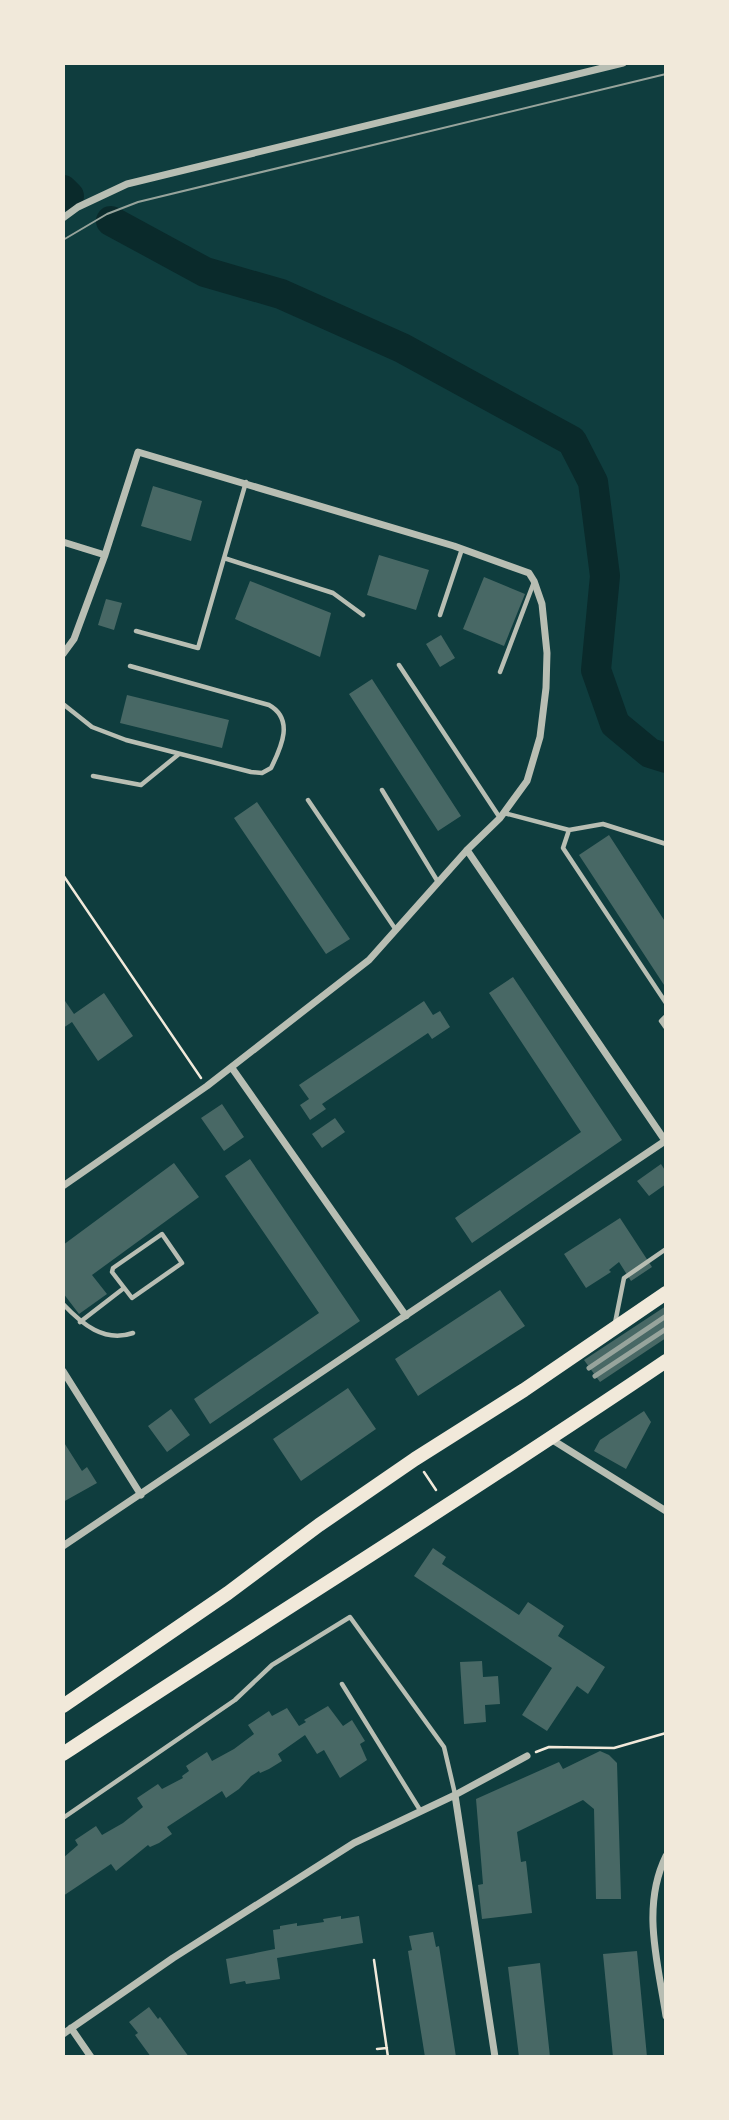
<svg xmlns="http://www.w3.org/2000/svg" width="729" height="2120" viewBox="0 0 729 2120" font-family="'Fira Sans Condensed',sans-serif">
<style>
.lines{fill:none;stroke-linecap:round;stroke-linejoin:round}
.river{stroke:#0a2a2b;stroke-width:30}
.building{fill:#486865}
.path{stroke:#f1e9da;stroke-width:2.5}
.service{stroke:#b8beb3;stroke-width:4.5}
.minor{stroke:#b8beb3;stroke-width:7}
.primary{stroke:#f1e9da;stroke-width:14}
.tram{stroke:#97a49c;stroke-width:2}
.rail{stroke:#97a49c;stroke-width:5}
</style>
<rect width="100%" height="100%" fill="#0f3d3e"/>
<g class="lines">
<path class="river" d="M63 190 69 196
M111 221 205 272 281 294 402 348 572 441 593 482 605 576 596 670 615 724 650 753 666 758"/>
</g>
<path class="building" d="M153 486 202 501 191 541 141 526Z
M379 555 429 570 416 610 367 595Z
M484 577 525 594 504 646 463 629Z
M250 581 331 613 320 657 235 619Z
M106 599 122 603 114 630 98 625Z
M441 635 455 658 440 667 426 644Z
M372 679 461 816 438 831 349 694Z
M127 695 229 720 222 748 120 723Z
M257 802 350 939 326 954 234 818Z
M609 835 666 923V988L579 855Z
M513 977 622 1140 472 1243 455 1218 581 1132 489 993Z
M104 993 133 1036 98 1061 72 1022 63 1028V998L74 1014Z
M424 1001 433 1015 440 1011 450 1027 432 1039 428 1033 322 1104 326 1109 310 1120 300 1105 309 1099 299 1085Z
M222 1104 244 1137 224 1151 201 1118Z
M335 1118 345 1132 322 1148 312 1134Z
M250 1159 360 1321 210 1424 194 1399 319 1313 225 1176Z
M174 1163 199 1197 92 1275 107 1294 79 1314 63 1293V1245Z
M661 1164 666 1172V1184L649 1196 637 1181Z
M620 1218 652 1267 631 1281 619 1262 609 1270 611 1272 586 1288 564 1254Z
M500 1290 525 1326 418 1396 395 1359Z
M666 1306V1338L600 1382 584 1360Z
M348 1388 376 1429 301 1481 273 1439Z
M171 1409 190 1435 167 1452 148 1426Z
M644 1411 651 1422 626 1469 594 1451 600 1440Z
M63 1441 82 1471 87 1467 97 1483 63 1502Z
M433 1548 446 1557 442 1564 519 1615 528 1602 564 1626 558 1636 605 1667 588 1694 577 1686 547 1731 522 1715 552 1668 414 1576Z
M482 1661 483 1677 498 1676 500 1704 485 1705 486 1722 464 1724 460 1662Z
M328 1706 343 1726 352 1720 365 1741 360 1744 367 1760 340 1778 324 1750 317 1754 305 1735 278 1754 282 1761 269 1769 260 1773 259 1771 251 1776 239 1789 226 1798 222 1791 167 1827 172 1834 159 1843 150 1847 148 1845 116 1871 111 1864 63 1896V1858L78 1845 75 1840 96 1826 102 1835 123 1823 143 1807 137 1798 158 1784 162 1789 183 1778 182 1776 189 1771 186 1766 207 1752 212 1761 234 1749 254 1734 248 1725 269 1711 272 1716 287 1708 299 1726 306 1722 304 1720Z
M600 1751 609 1755 617 1763 621 1899H596L594 1809 583 1800 517 1832 521 1862 526 1861 532 1913 482 1919 478 1885 483 1884 476 1799 559 1762 563 1769Z
M341 1916V1919L359 1916 363 1943 277 1958 280 1979 246 1984 245 1981 230 1984 226 1959 275 1949 273 1930 280 1929V1926L297 1923V1926L324 1922 323 1919Z
M433 1932 436 1947 439 1946 456 2057H425L408 1951 412 1950 409 1936Z
M637 1951 647 2057H613L603 1954Z
M540 1963 550 2057H519L508 1967Z
M149 2007 158 2019 160 2017 189 2057H151L135 2035 138 2033 129 2022Z"/>
<g class="lines">
<path class="path" d="M63 875 201 1078
M424 1472 436 1490
M536 1752 549 1747 614 1748 666 1733
M374 1960 388 2057
M377 2049 387 2048"/>
<path class="service" d="M224 558 333 593 363 615
M440 615 462 549
M136 631 198 648 246 482
M399 665 500 818
M500 672 534 582
M63 704 92 727 126 740 251 772 262 773 271 768C282 746 294 719 269 705L130 666
M93 776 141 785 179 754
M382 790 438 882
M308 800 396 930
M504 813 569 830 603 824 666 844
M569 830 563 848 666 1003
M666 1016 661 1021 666 1028
M162 1234 182 1263 132 1298 112 1272 113 1268Z
M63 1304C82 1324 104 1343 133 1333
M80 1322 124 1288
M615 1323 624 1278 666 1249
M342 1684 420 1810
M63 1818 235 1700 272 1665 350 1617 444 1747 455 1794"/>
<path class="minor" d="M63 218 78 207 127 184 623 63
M63 542 105 555
M63 654 74 639 105 555 138 452 454 546 529 573 534 581 542 604 547 653 546 688 540 737 527 781 500 818 467 850 369 960 207 1086 63 1186
M467 850 666 1142
M232 1068 406 1316
M63 1371 141 1495
M551 1439 666 1511
M63 1546 665 1141
M455 1795 495 2057
M666 1856C641 1907 658 1963 666 2016
M71 2028 91 2057
M63 2034 173 1958 354 1843 455 1795 527 1756"/>
<path class="primary" d="M63 1706 228 1593 319 1525 415 1459 524 1390 666 1293
M63 1754C263 1622 467 1496 666 1361"/>
<path class="tram" d="M63 240 107 214 138 202 666 74"/>
<path class="rail" d="M589 1368 666 1316
M595 1376 666 1329"/>
</g>
<rect width="729" height="2120" fill="none" stroke="#f1e9da" stroke-width="130"/>
</svg>
